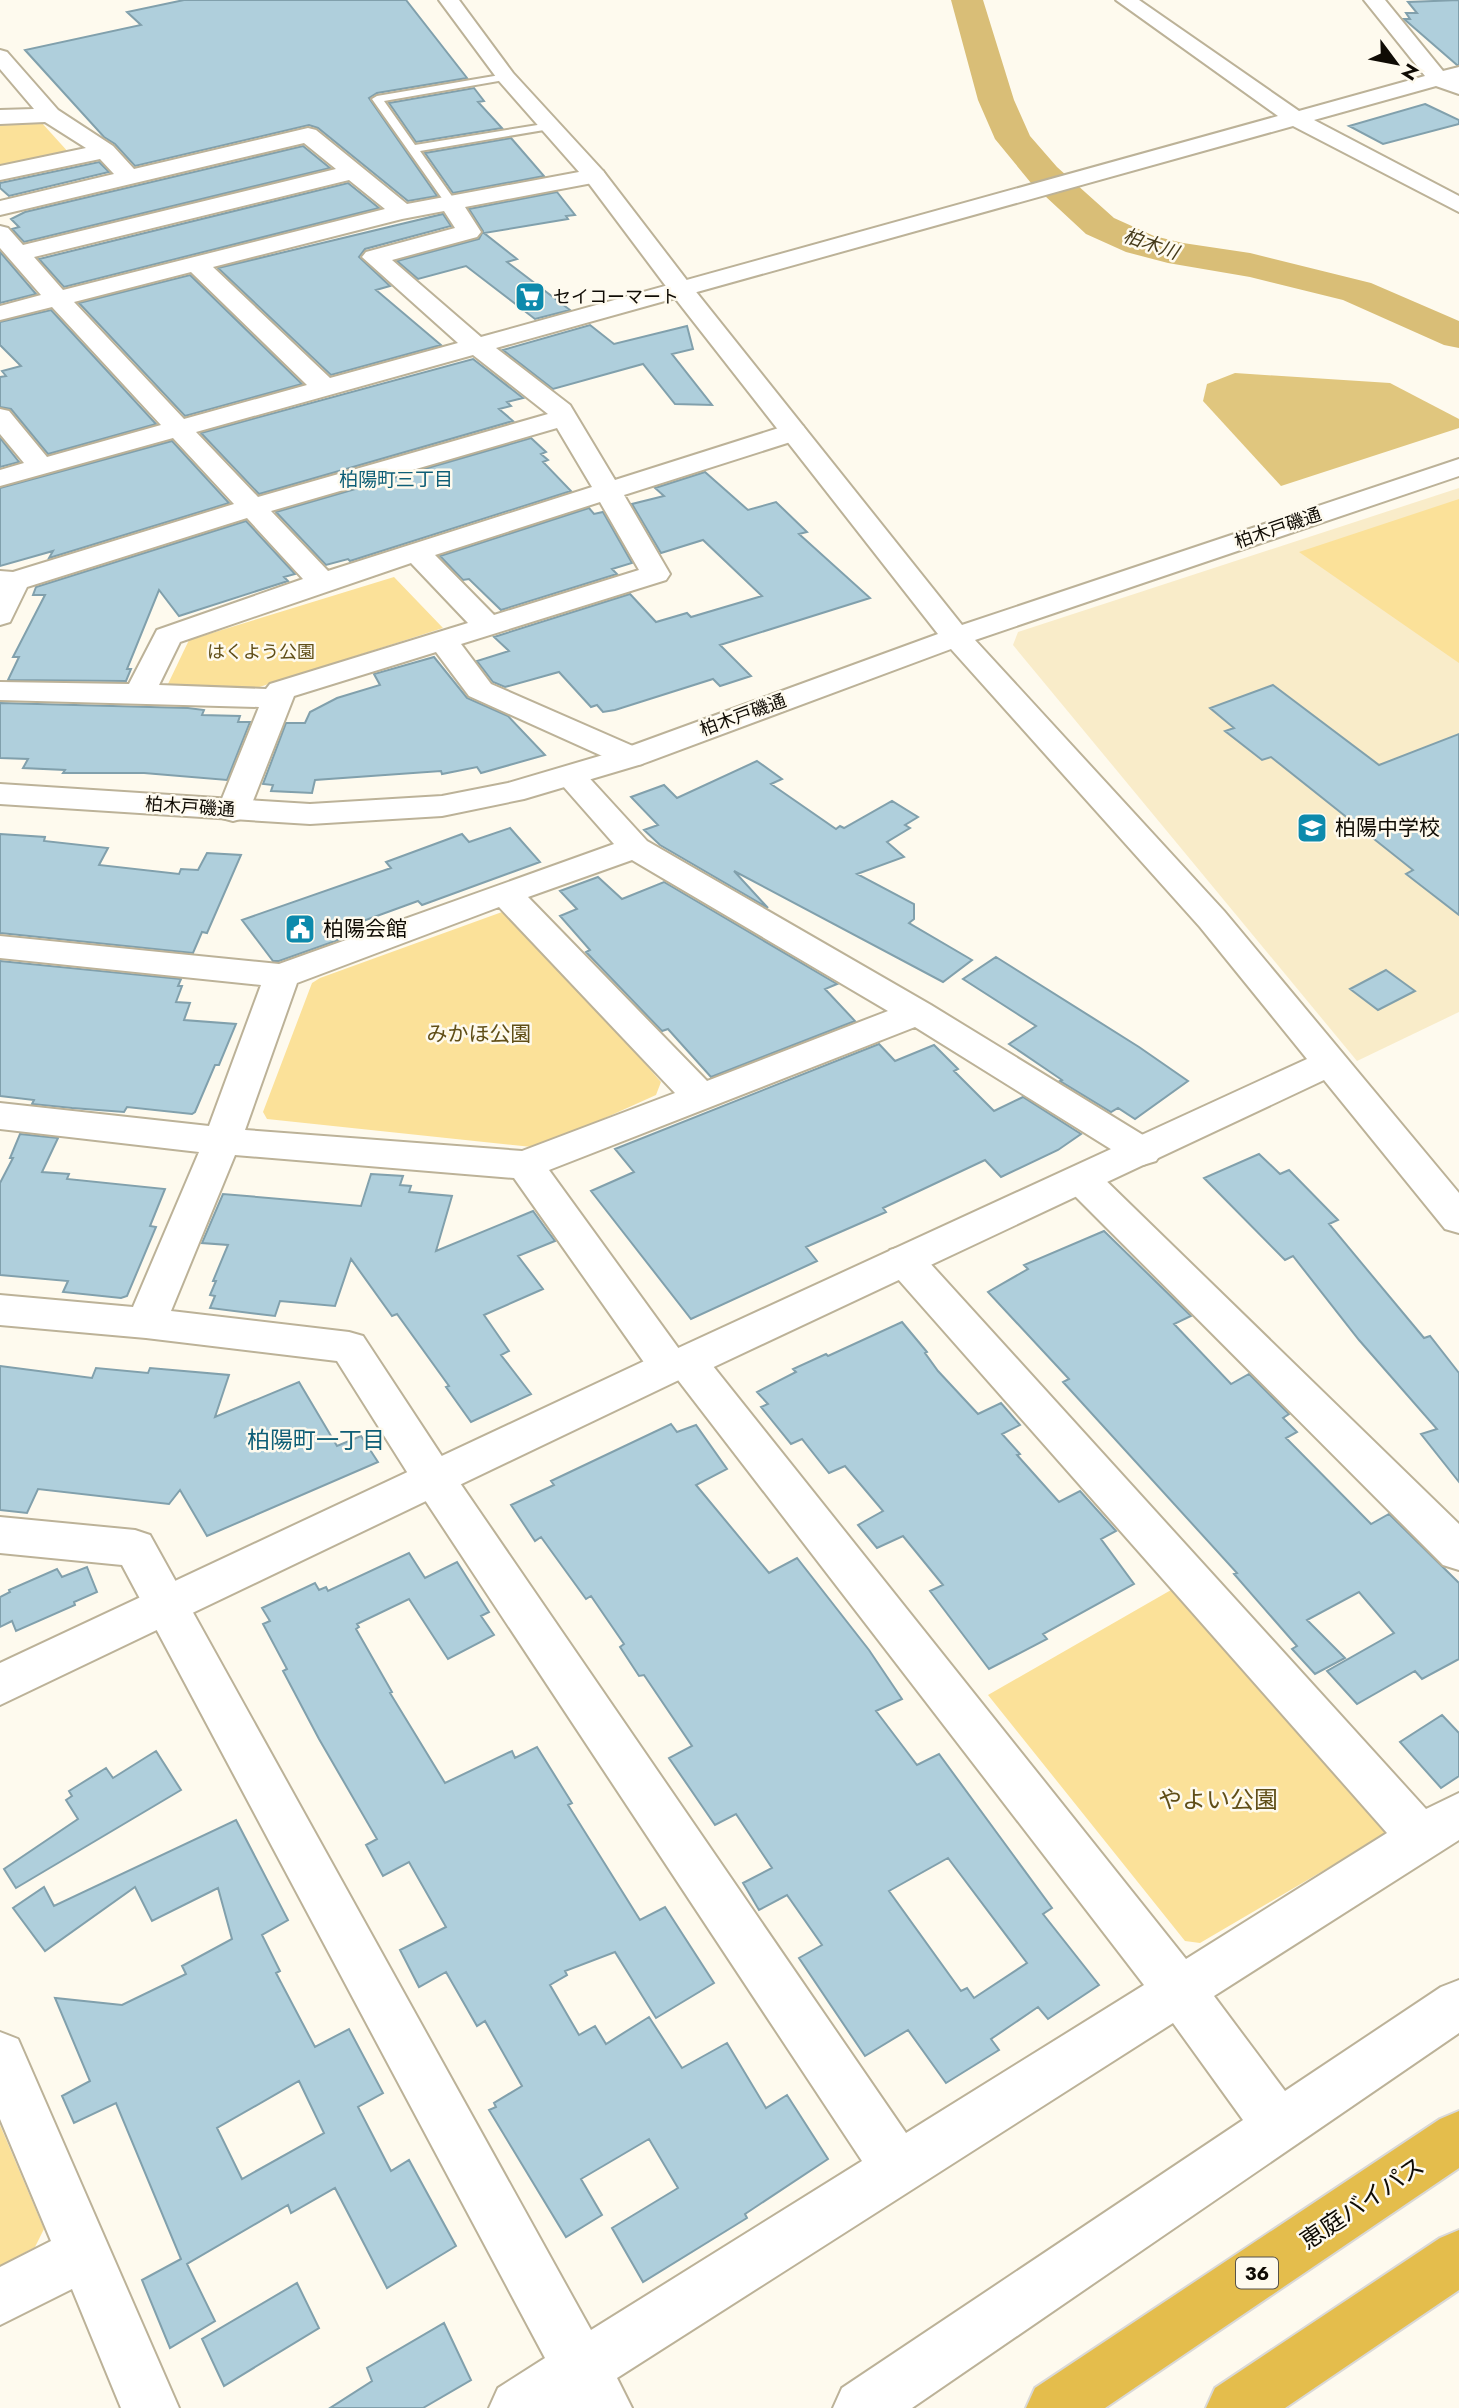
<svg xmlns="http://www.w3.org/2000/svg" width="1459" height="2408" viewBox="0 0 1459 2408" font-family="Jost,'Noto Sans JP',sans-serif">
<style>
.built{fill:#f9ecc9}
.green{fill:#fbe199}
.forest{fill:#e0c67e}
.lines{fill:none;stroke-linecap:round;stroke-linejoin:round}
.river{fill:#d9be77;fill-rule:evenodd}
.building{fill:#afcfdc;stroke:#81a0ac;stroke-width:2;fill-rule:evenodd}
.lane-casing{stroke:#bcb298;stroke-width:4}
.street-casing{stroke:#bcb298;stroke-width:4}
.secondary-casing{stroke:#bcb298;stroke-width:4}
.highway-casing{stroke:#d9d8d7;stroke-width:4}
.lane{fill:#fff;fill-rule:evenodd}
.street{fill:#fff;fill-rule:evenodd}
.secondary{fill:#fff;fill-rule:evenodd}
.highway{fill:#e4bd4c;fill-rule:evenodd}
.labels{text-anchor:middle;dominant-baseline:central;stroke-width:5;stroke-linejoin:round;paint-order:stroke}
.far-poi-label{font-size:18px;fill:#0f0b04;stroke:#fefaee;text-anchor:start}
.far-street-label{font-size:18px;fill:#0f0b04;stroke:#fefaee}
.far-park-label{font-size:18px;fill:#604e17;stroke:#fefaee}
.far-water-label{font-size:19px;font-style:italic;fill:#453a1a;stroke:#fefaee}
.far-neighbourhood-label{font-size:19px;fill:#0e5e76;stroke:#fefaee}
.shield{fill:#fefaee;stroke:#57534a;stroke-width:2}
.shield-label{font-size:19px;font-weight:bold;fill:#0f0b04}
.poi-label{font-size:21px;fill:#0f0b04;stroke:#fefaee;text-anchor:start}
.park-label{font-size:21px;fill:#604e17;stroke:#fefaee}
.neighbourhood-label{font-size:23px;fill:#0e5e76;stroke:#fefaee}
.near-park-label{font-size:24px;fill:#604e17;stroke:#fefaee}
.near-street-label{font-size:24px;fill:#0f0b04;stroke:#fefaee}
</style>
<rect width="100%" height="100%" fill="#fefaee"/>
<path class="built" d="M1459 488V1012L1357 1061 1013 645 1018 632Z"/>
<path class="green" d="M41 122 70 154 0 169V124Z
M1459 499V663L1299 552Z
M394 577 443 628 247 691 167 686 189 640Z
M502 912 514 913 661 1082 656 1095 545 1145 532 1147 267 1119 263 1112 312 983 320 978Z
M1178 1586 1391 1831 1200 1943 1185 1941 988 1695Z
M0 2125 44 2229 35 2247 0 2266Z"/>
<path class="forest" d="M1235 373 1390 383 1459 419V428L1281 486 1203 401 1207 384Z"/>
<g class="lines">
<path class="river" d="M951 0H983L1014 100 1030 136 1057 167 1114 218 1154 236 1183 243 1250 253 1371 283 1459 321V348L1444 345 1343 300 1250 277 1168 263 1126 252 1086 234 1031 183 995 139 978 100Z"/>
</g>
<path class="building" d="M184 0H406L467 78 377 93 369 98 437 196 408 201 318 128 309 125 135 166 115 144 104 137 25 50 141 25 127 12Z
M1459 0V65H1457L1404 19H1410L1406 13H1417L1408 2Z
M474 88 484 101 478 102 502 128 416 142 389 103Z
M1425 104 1459 120V124L1383 144 1349 126Z
M511 138 544 176 453 193 425 153Z
M303 146 330 168 24 242 12 229 19 227 11 219 25 212Z
M99 162 109 172 9 196 0 188V183Z
M348 183 379 208 64 287 39 259Z
M557 192 575 215 566 216 568 219 484 233 517 259 507 262 570 310 535 319 466 266 418 279 397 261 479 239 483 231 469 209Z
M443 214 451 226 365 249 359 257 390 286 376 290 441 345 331 375 218 268Z
M0 252 36 294 0 303Z
M190 275 302 384 185 416 79 303Z
M51 310 156 424 48 454 11 409 0 407V377L6 376 2 371 21 366 0 345V322Z
M590 325 614 344 687 326 693 349 672 354 712 405 675 404 643 364 553 389 503 350Z
M473 359 523 398 507 402 511 406 499 409 513 421 259 494 201 433Z
M0 438 19 462 0 467Z
M531 438 546 452 541 454 548 460 543 462 571 491 350 561 348 559 326 565 276 512Z
M172 441 229 503 49 558 53 551 0 566V488Z
M705 472 748 510 776 502 807 532 799 534 870 598 720 645 751 676 720 686 713 679 615 710 603 712 597 705 591 707 559 672 505 687 493 682 477 661 509 651 494 637 630 594 656 622 687 613 691 617 762 596 703 540 661 553 632 504 664 496 655 488Z
M589 508 594 514 603 512 632 563 612 569 617 574 501 610 469 579 463 580 440 556Z
M246 521 295 574 284 577 288 581 179 616 159 590 127 669H131L126 681 8 680 19 657H13L45 595H33L36 587Z
M434 657 467 698 508 716 545 755 481 773 477 767 442 774 441 771 315 780 312 793 271 791 273 785 263 784 286 723H305L310 712 337 698 380 685 374 674Z
M1273 685 1379 765 1459 734V915L1406 874 1413 870 1271 757 1262 760 1225 731 1234 728 1210 708Z
M0 703 188 708 204 710 202 715 240 716 238 722H250L227 780 144 773H63L65 770 23 768 28 759 0 758Z
M757 761 782 779 771 784 836 829 840 826 844 828 892 801 918 817 905 825 910 828 887 842 904 857 857 874 914 904V919L909 923 972 960 943 982 734 871 768 908 660 845 644 830 658 825 631 797 664 785 677 798Z
M510 828 540 862 422 905 418 901 352 925 358 933 279 961H273L242 920 391 868 386 862 462 834 469 842Z
M0 834 45 837 44 841 108 848 99 865 179 874 181 869 198 870 207 853 241 855 207 933 202 932 193 953 0 933Z
M598 877 622 899 664 882 837 984 825 989 855 1021 711 1077 668 1029 662 1031 586 952 590 950 560 916 577 909 560 891Z
M996 957 1139 1047 1188 1081 1135 1119 1118 1108 1111 1112 1060 1081 1062 1080 1009 1044 1036 1026 963 979Z
M0 961 181 979 178 986H182L176 1002 190 1003 184 1020 236 1024 219 1065H215L195 1112 192 1114 127 1107 124 1112 72 1108 32 1104 34 1100 0 1096Z
M1386 970 1415 991 1378 1010 1350 989Z
M879 1044 895 1061 934 1045 958 1069 954 1071 994 1111 1023 1097 1081 1134 1058 1150 1001 1177 985 1160 883 1208 886 1212 806 1247 817 1261 691 1319 591 1191 634 1172 615 1149Z
M20 1134 58 1138 42 1172 69 1174 67 1179 165 1189 150 1226 156 1227 127 1296 121 1298 63 1292 68 1281 0 1275V1183L13 1158H10Z
M1259 1154 1280 1174 1289 1170 1338 1220 1329 1224 1424 1338 1430 1336 1459 1373V1482L1421 1434 1437 1429 1359 1340 1293 1256 1285 1260 1204 1178Z
M371 1174 403 1176 400 1185 411 1186 409 1192 452 1196 436 1251 533 1211 546 1229 555 1241 518 1256 543 1289 484 1315 509 1351 501 1355 531 1394 471 1422 446 1387 449 1386 397 1314 392 1316 351 1259 335 1306 280 1301 275 1316 210 1308 215 1296 210 1295 216 1281H213L228 1245 202 1243 223 1194 361 1206Z
M1104 1231 1191 1316 1174 1324 1231 1384 1249 1374 1289 1414 1283 1418 1297 1432 1286 1438 1371 1524 1389 1514 1459 1583V1659L1422 1679 1415 1671 1357 1704 1327 1671 1394 1633 1359 1592 1307 1620 1345 1658 1315 1674 1292 1649 1297 1646 1234 1574 1237 1573 1063 1382 1069 1379 988 1292 1028 1269 1024 1265Z
M902 1322 927 1352 925 1353 938 1371 978 1414 1001 1403 1020 1425 1002 1434 1020 1454 1017 1455 1059 1502 1080 1491 1116 1531 1101 1539 1134 1584 1043 1634 1047 1639 989 1669 930 1591 943 1585 903 1536 877 1548 858 1525 883 1511 845 1466 829 1473 802 1439 791 1444 761 1407 768 1404 757 1392 796 1372 793 1369 826 1354 828 1356Z
M0 1366 92 1378 96 1368 148 1373 150 1368 229 1375 215 1417 299 1382 337 1446 361 1436 378 1462 207 1536 180 1490 169 1504 38 1489 27 1513 0 1510Z
M671 1424 677 1432 696 1425 727 1469 696 1485 769 1573 797 1558 869 1650 902 1699 876 1711 917 1765 939 1754 1052 1908 1043 1914 1099 1985 1048 2019 1038 2007 991 2039 999 2050 946 2083 908 2030 865 2056 799 1958 822 1945 787 1895 759 1910 743 1883 772 1868 736 1814 715 1825 669 1758 692 1746 644 1675 639 1676 620 1647 624 1644 591 1596 586 1599 541 1537 535 1541 511 1505 554 1485 551 1481ZM948 1858 1027 1963 974 1998 967 1988 961 1991 889 1891Z
M409 1553 425 1578 457 1562 489 1612 481 1616 494 1635 448 1659 409 1599 357 1624 359 1627 356 1629 392 1692 390 1693 445 1783 512 1751 515 1758 537 1747 572 1803 568 1805 640 1920 665 1907 714 1983 656 2018 615 1952 565 1971 567 1975 550 1985 579 2035 595 2026 606 2044 649 2017 682 2068 727 2043 766 2108 787 2095 828 2159 745 2214 747 2218 643 2282 612 2228 678 2188 649 2139 581 2179 602 2215 566 2237 489 2110 496 2107 494 2103 522 2086 485 2021 477 2026 446 1972 419 1987 400 1950 446 1927 409 1862 383 1876 366 1845 377 1839 319 1739 283 1671 287 1669 263 1624 270 1621 262 1608 315 1583 319 1590 326 1587 328 1591Z
M87 1567 97 1592 74 1602 75 1605 16 1631 12 1621 0 1627V1597L10 1592 9 1590 57 1569 62 1577Z
M1442 1715 1459 1733V1776L1441 1788 1400 1742Z
M156 1751 181 1790 16 1888 4 1869 78 1819 66 1800 72 1796 69 1791 106 1768 113 1778Z
M236 1820 288 1920 262 1935 280 1971 276 1973 315 2047 349 2029 383 2093 358 2107 391 2171 409 2160 456 2246 387 2288 335 2188 291 2213 288 2205 187 2264 215 2321 170 2348 142 2280 181 2259 116 2103 74 2123 62 2096 90 2081 55 1998 122 2005 186 1974 182 1966 232 1939 218 1888 152 1921 135 1887 45 1951 13 1908 44 1887 54 1906ZM299 2081 324 2133 242 2179 217 2128Z
M297 2283 319 2328 224 2386 202 2339Z
M444 2323 471 2380 423 2408H330L372 2381 367 2368Z"/>
<g class="lines">
<g class="lane-casing">
<path id="lane" d="M506 74 511 77 510 79 384 101 415 145 550 123 555 126 550 129 420 151 456 202 446 204 372 99 377 96Z"/>
</g>
<g class="street-casing">
<path id="street" d="M1116 0H1139L1299 111 1425 76 1364 0H1385L1443 71 1459 67V94L1436 86 1314 120 1459 196V212L1293 126 496 348 570 405 615 480 785 426 794 424 803 426 807 432 803 438 624 495 670 574 666 580 461 644 491 684 642 750 647 757 642 764 631 766 620 764 469 696 436 652 294 696 249 811 244 818 233 821 222 818 217 811 259 707 0 700V682L129 684 157 630 303 579 247 518 27 587 10 622 0 625V571L13 572 234 504 173 438 0 486V470L24 463 0 434V409L9 411 47 457 161 425 52 307 0 320V306L41 295 0 248V226L8 228 23 245 336 169 304 143 0 215V201L114 174 100 159 0 180V166L86 148 45 122 0 124V110L34 109 0 69V50L7 52 58 110 113 146 134 169 308 128 316 130 407 204 595 169 603 171 606 176 603 181 465 207 481 232 477 237 392 260 481 337 1278 116ZM349 180 385 209 63 290 34 257ZM444 211 455 228 366 252 362 257 458 343 330 378 213 267 402 219ZM191 272 307 385 184 419 74 302ZM473 355 548 414 258 497 196 432ZM557 428 592 487 328 571 271 511ZM600 502 639 570 494 615 435 555ZM411 563 468 623 270 684 266 689 159 685 180 642Z
M571 767 582 770 647 841 931 1005 1156 1143 1162 1152 1156 1161 1143 1165 1130 1161 915 1027 549 1170 679 1349 687 1346 701 1351 1186 1959 1387 1833 890 1270 884 1260 890 1250 904 1246 918 1250 1426 1809 1459 1793V1840L1214 1996 1285 2091 1441 1987 1459 1980V2033L912 2408H833L842 2388 1243 2120 1173 2023 617 2378 632 2408H489L498 2388 545 2358 122 1565 0 1553V1517L135 1530 150 1535 591 2330 862 2161 419 1491 337 1361 146 1338 0 1325V1295L133 1307 199 1152 0 1129V1103L209 1126 261 985 0 958V936L279 964 614 844 555 777 560 770ZM632 860 888 1011 707 1081 528 897ZM499 907 675 1093 522 1151 245 1130 297 983ZM235 1155 514 1178 655 1378 669 1383 678 1380 1144 1985 906 2133 449 1467 363 1336 349 1332 171 1311Z
M1082 1166 1095 1170 1459 1524V1570L1443 1565 1069 1190 1063 1180 1069 1170Z
M0 2032 18 2039 179 2408H121L72 2289 0 2325V2267L51 2241 0 2119Z"/>
</g>
<g class="secondary-casing">
<path id="secondary" d="M439 0H459L513 73 603 171 689 283 962 625 1459 459V476L975 640 1224 911 1459 1193V1233L1445 1229 1324 1080 701 1373 681 1379 0 1705V1663L655 1356 676 1349 1307 1059 1200 927 951 649 642 764 524 799 442 816 310 824 0 804V784L310 804 442 796 508 783 620 750 938 634 671 293 587 181 499 81Z"/>
</g>
<g class="highway-casing">
<path id="highway" d="M1459 2111V2168L1105 2408H1026L1035 2388 1440 2119Z
M1459 2230V2290L1285 2408H1206L1215 2388 1440 2238Z"/>
</g>
<use href="#lane" class="lane"/>
<use href="#street" class="street"/>
<use href="#secondary" class="secondary"/>
<use href="#highway" class="highway"/>
</g>
<defs>
<g id="supermarket-square" transform="scale(1.575)"><rect x="-9" y="-9" width="18" height="18" rx="4" fill="#0d8aac" stroke="#fefaee"/><path d="M-6-5.5h2.5l.6 2H6L4.5 2H-2.5L-4.4-4H-6ZM-1.5 3.2a1.3 1.3 0 1 0 .1 0ZM3 3.2a1.3 1.3 0 1 0 .1 0Z" fill="#fff"/></g>
<g id="school-square" transform="scale(1.575)"><rect x="-9" y="-9" width="18" height="18" rx="4" fill="#0d8aac" stroke="#fefaee"/><path d="M0-5L7-2L0 1L-7-2ZM-4 1L0 2.5L4 1V4Q0 6-4 4Z" fill="#fff"/></g>
<g id="civic-square" transform="scale(1.575)"><rect x="-9" y="-9" width="18" height="18" rx="4" fill="#0d8aac" stroke="#fefaee"/><path d="M-.6-6.5H3V-4.5H.6V-3L4-1V1h2V6H-6V1h2V-1L-.6-3ZM-1.2 2.5V6h2.4V2.5Z" fill="#fff"/></g>
</defs>
<g fill-rule="evenodd">
<use href="#supermarket-square" x="530" y="297"/>
<use href="#school-square" x="1312" y="828"/>
<use href="#civic-square" x="300" y="929"/>
</g>
<g class="labels">
<g class="far-poi-label">
<text x="553" y="297">セイコーマート</text>
</g>
<g class="far-street-label">
<text transform="translate(1278 528) rotate(-19)">柏木戸磯通</text>
<text transform="translate(743 715) rotate(-20)">柏木戸磯通</text>
<text transform="translate(190 807) rotate(4)">柏木戸磯通</text>
</g>
<g class="far-park-label">
<text x="261" y="652">はくよう公園</text>
</g>
<g class="far-water-label">
<text transform="translate(1151 244) rotate(19)">柏木川</text>
</g>
<g class="far-neighbourhood-label">
<text x="396" y="479">柏陽町三丁目</text>
</g>
<rect class="shield" x="1236" y="2257.5" width="42" height="31" rx="5"/>
<g class="shield-label">
<text x="1257" y="2273">36</text>
</g>
<g class="poi-label">
<text x="1335" y="828">柏陽中学校</text>
<text x="323" y="929">柏陽会館</text>
</g>
<g class="park-label">
<text x="479" y="1034">みかほ公園</text>
</g>
<g class="neighbourhood-label">
<text x="316" y="1440">柏陽町一丁目</text>
</g>
<g class="near-park-label">
<text x="1218" y="1799">やよい公園</text>
</g>
<g class="near-street-label">
<text transform="translate(1362 2203) rotate(-34)">恵庭バイパス</text>
</g>
</g>
<g transform="translate(1396 63) rotate(122)" stroke="#fefaee" stroke-width="5" paint-order="stroke">
<path d="M0-5L12 26L0 18L-12 26Z" fill="#0f0b04"/>
<text y="-10" font-size="19" font-weight="bold" text-anchor="middle" fill="#0f0b04">N</text>
</g>
</svg>
